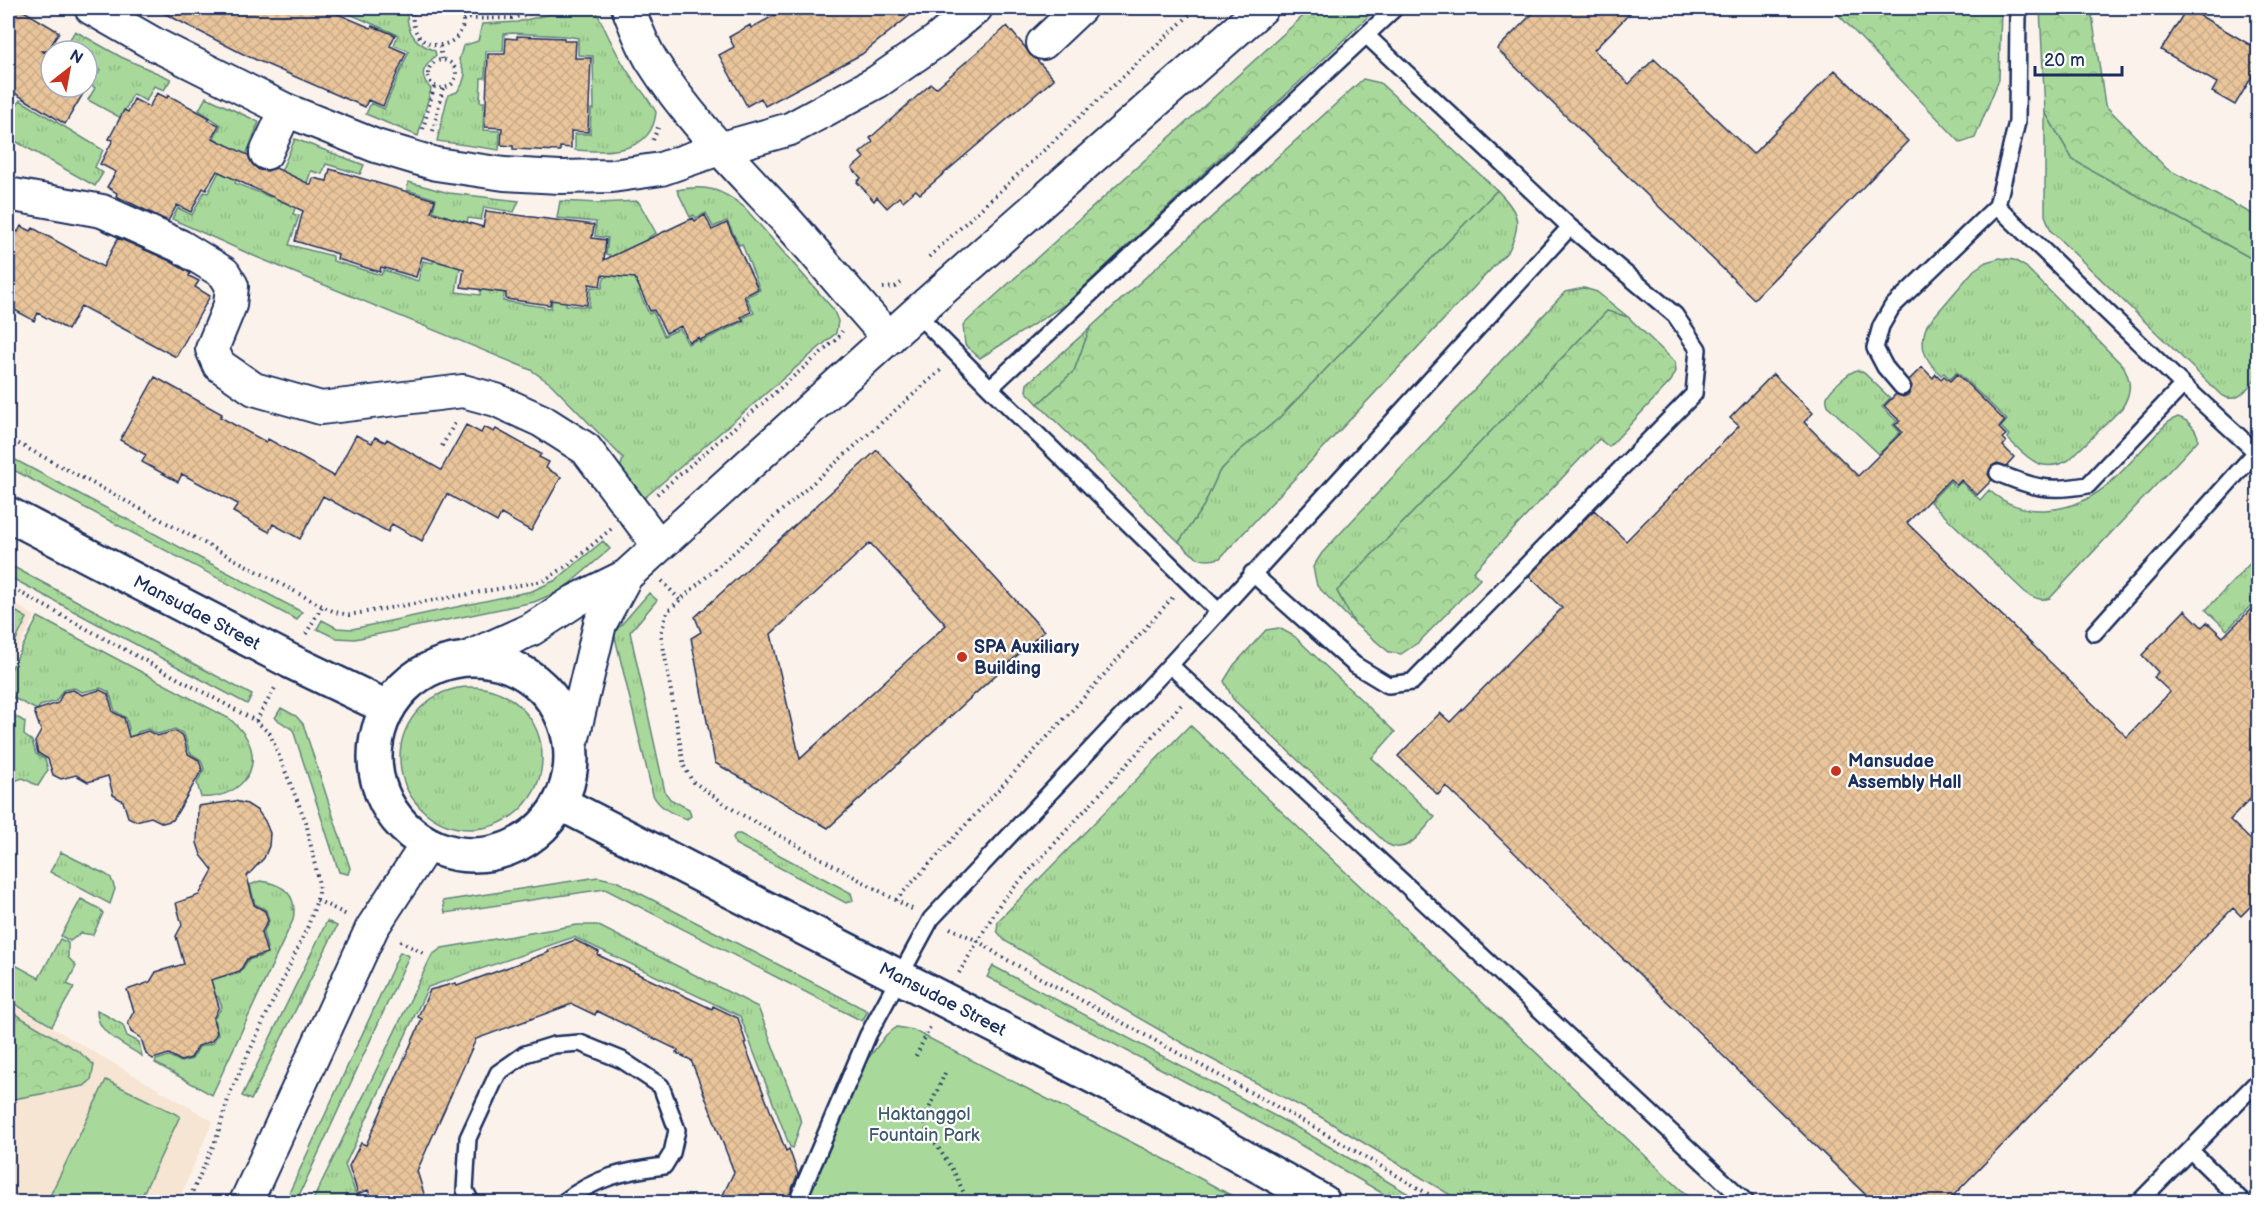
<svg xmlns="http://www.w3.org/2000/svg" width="2266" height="1210" viewBox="0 0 2266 1210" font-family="'Balsamiq Sans',sans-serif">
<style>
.built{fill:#f6e5d3}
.grass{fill:url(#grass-tufts);stroke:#62847c;stroke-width:1.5}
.forest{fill:url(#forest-crowns);stroke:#62847c;stroke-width:1.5}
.park{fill:#a9d99a;stroke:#62847c;stroke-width:1.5}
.building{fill:url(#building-cross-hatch);stroke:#1b2f5e;stroke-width:1.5;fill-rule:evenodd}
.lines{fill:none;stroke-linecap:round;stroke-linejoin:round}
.lane-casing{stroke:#1b2f5e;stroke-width:20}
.street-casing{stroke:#1b2f5e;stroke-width:36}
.primary-casing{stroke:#1b2f5e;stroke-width:38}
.path{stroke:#1b2f5e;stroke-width:4;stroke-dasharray:1.5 4.5;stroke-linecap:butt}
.lane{stroke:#fff;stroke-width:15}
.street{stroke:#fff;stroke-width:32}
.primary{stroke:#fff;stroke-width:33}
.poi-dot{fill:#c8321e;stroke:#fff;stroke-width:2}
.labels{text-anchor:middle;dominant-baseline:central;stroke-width:4.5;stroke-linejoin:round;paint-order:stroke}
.street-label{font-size:18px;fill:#1b2f5e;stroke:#fff}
.poi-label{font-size:18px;font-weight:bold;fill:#1b2f5e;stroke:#fff;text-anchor:start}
.park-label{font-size:18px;fill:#3e5a6d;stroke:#fff}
</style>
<defs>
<pattern id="grass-tufts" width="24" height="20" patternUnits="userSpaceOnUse" patternTransform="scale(1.5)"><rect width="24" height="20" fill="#a9d99a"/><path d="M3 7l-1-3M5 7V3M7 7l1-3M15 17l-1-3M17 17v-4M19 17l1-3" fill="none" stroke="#91bb87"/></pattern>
<pattern id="forest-crowns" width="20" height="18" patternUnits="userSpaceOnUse" patternTransform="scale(1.5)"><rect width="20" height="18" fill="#a9d99a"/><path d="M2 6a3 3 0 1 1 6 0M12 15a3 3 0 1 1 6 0" fill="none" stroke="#91bb87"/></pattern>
<pattern id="building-cross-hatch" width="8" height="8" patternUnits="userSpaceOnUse" patternTransform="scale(1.5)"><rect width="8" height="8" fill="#eac59b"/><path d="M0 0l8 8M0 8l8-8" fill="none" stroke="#c8aa88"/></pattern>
</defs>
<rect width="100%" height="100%" fill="#fbf3eb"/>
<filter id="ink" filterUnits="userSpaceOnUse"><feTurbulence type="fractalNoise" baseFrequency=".0167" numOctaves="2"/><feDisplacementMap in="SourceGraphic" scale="12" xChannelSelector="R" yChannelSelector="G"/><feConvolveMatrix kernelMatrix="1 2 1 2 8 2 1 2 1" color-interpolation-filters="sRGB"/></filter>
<g filter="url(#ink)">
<path class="built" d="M8 600 35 616 8 668Z
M8 1002 213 1121 178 1202H8Z"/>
<path class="grass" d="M336 8H398L407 16C408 35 417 44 435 51L436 55C424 67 417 74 431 89L418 136 366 114 371 103 384 109 409 51 394 45 398 35Z
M576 8H595C606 32 617 56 632 78 641 90 649 99 656 112 652 155 607 152 575 150V134H590L591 109H594L593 56 578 55V38L566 36 512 33 504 34 503 51H486L485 78H481L480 102H484L483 130 500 131 499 150 437 141 448 95 457 92 462 85 465 75 459 60 463 46 478 41 482 24 517 22Z
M75 31 121 57 171 79 164 90 154 86 146 101 133 94 121 118 88 100 95 88 91 85 100 70 88 62 91 58 87 56V51H79L67 44Z
M206 97 259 122 235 183 270 197 295 139 364 165 360 174 326 164 322 174 311 171 306 186 303 185 293 214 299 216 289 245 333 256V261L381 275 384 270 418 281 423 261 433 263 447 216 433 211 436 199 407 190 408 182 449 193 519 201 514 212 484 207 481 220 468 218 456 292 480 295 481 286 505 289 503 301 551 308 553 295 567 296 566 305 589 307 591 287 602 288 604 278 607 277 610 255 606 254 608 238 595 236 596 222 557 218 560 201 599 203 638 201 656 233 649 237 642 289 639 292 649 314 653 312 664 336 680 329 688 344 698 339 700 342 744 321 743 318 754 313 746 297 760 290 742 244 739 245 727 221 713 227 706 213 696 218 694 215 690 217 677 190C706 184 721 189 744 207L833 309 838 321 836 333 642 500 620 470 623 458 551 384 531 370 254 256 172 219 178 208 192 215 204 192 208 193 219 172 216 170 228 146 214 138 221 125 199 110Z
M20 100 103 150 95 167 103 173 95 186 8 137V102L16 107Z
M2045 112 2073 160 2258 262V375C2247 388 2239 406 2221 395L2051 231 2045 215Z
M1497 190C1518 212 1523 221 1509 250L1220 558C1199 564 1194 556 1179 542L1204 505 1219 472 1239 451 1278 419Z
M2000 258 2014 260 2026 267 2124 367C2132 383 2131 393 2122 408L2069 460C2040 475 2027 457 2007 438L2009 435 2001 427 2007 420 1957 372 1950 379 1944 373 1941 375C1925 360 1918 347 1927 325L1974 270 1986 262Z
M1584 288 1597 292 1628 317 1607 311 1337 591 1355 624 1317 586 1313 567 1322 553 1565 292Z
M1090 328 1074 371 1038 404 1026 391 1027 384Z
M1857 370 1864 373 1890 398 1882 407 1897 421 1893 425 1900 432 1879 454 1829 407C1827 403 1826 402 1827 397 1830 389 1849 372 1857 370Z
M2178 417C2188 420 2198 430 2198 440L2050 598C2040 601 2035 598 2026 593L1930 502 1950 481 1956 487 1961 482 1980 500 1989 490C2004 504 2025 511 2045 510 2096 507 2118 475 2150 441 2159 432 2166 421 2178 417Z
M8 456 302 612 297 620 8 467Z
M603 541 610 549 562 590 534 602 355 639 336 638 317 629 322 620 337 628 352 629 532 591 556 580Z
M2258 555V584L2256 587 2258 590V598L2227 630 2206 610Z
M8 564 252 695 247 704 8 576Z
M649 593 657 600 630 632 665 792 670 799 689 809 691 816 687 819C674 815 659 807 653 795L614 633Z
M8 607 27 618 8 656Z
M38 617 230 719C235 724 242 730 246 737 266 771 235 800 201 797L197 783 204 769 201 760 190 753 184 734 175 729 157 734 148 729 138 732 131 743 122 741 129 729 126 718 115 711 109 692 101 688 82 692 74 688 63 690 56 701 40 706 37 710 8 695V675Z
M1279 628 1294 636 1395 732 1372 758 1435 817C1421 832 1408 856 1387 844L1233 699 1224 681 1234 665 1266 630Z
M400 758a71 71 0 1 1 142 0a71 71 0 1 1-142 0Z
M281 708 296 716 303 724 350 868 348 874 339 872 293 730 275 718Z
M8 712 25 722 24 735 32 741 36 754 45 759 48 770 38 786 23 778 14 781 8 792Z
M1190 725 1694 1202H1462L1319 1116 1198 1052 1005 941 997 931 998 921Z
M736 834H740L851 893 853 900 846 903 735 844 733 837Z
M61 852 105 874 111 878 115 889 110 904 50 872Z
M598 877 616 881 868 1011 862 1021 605 889 445 913 443 901Z
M260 881C284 884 298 895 293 920L212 1095 155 1063 156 1060 169 1056 181 1062 192 1059 199 1047 213 1043 218 1034 214 1019 222 1007 218 997 207 990 203 974 217 969 230 976 240 973 248 960 262 956 267 948 263 933 269 921 266 910 255 904 250 885Z
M81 899 100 909 103 913 93 935 81 933 70 941 61 936Z
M327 921 337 926 251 1100 242 1096Z
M577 925H597L758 1007 799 1115 801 1123 793 1148 790 1147 740 1016 574 937 428 987 345 1165 359 1202H312L432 955 442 948Z
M60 939 68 943V957L76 966 67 984 74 987 52 1026 8 1000V961L39 978Z
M400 952 409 956 296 1202H285Z
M993 966 1305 1132 1422 1202H1397L1299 1144 1184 1081 987 977Z
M97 1010 123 1025 127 1036 139 1042 142 1056C124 1044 96 1034 97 1010Z"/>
<path class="forest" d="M1312 8H1377L1066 304 980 358 965 345 963 325Z
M1832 8H2001L1999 79 1975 138 1961 143Z
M2040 8H2091L2105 105 2167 169 2258 217V262L2073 160 2045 112Z
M1363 79 1380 83 1497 190 1278 419 1239 451 1219 472 1204 505 1179 542 1038 404 1074 371 1090 328Z
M1607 311 1628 317 1675 362 1676 371 1671 381 1609 447 1599 439 1473 572 1480 579 1419 642 1401 654 1389 652 1355 624 1337 591Z
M8 1010 78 1051 94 1065 91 1080 84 1086 8 1100Z"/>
<path class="park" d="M897 1027 913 1030 1170 1162 1243 1202H802L867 1060 886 1035Z
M106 1080 180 1116 139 1202H47Z"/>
<path class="building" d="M8 8H19L59 32 48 51H42L51 56V87H87V74L93 77 65 124 8 89Z
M154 8H324L371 28 372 26 395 35 390 46 406 53 383 106 368 100 365 107 245 55Z
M788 8H919L862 54 765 106 761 98 747 106 719 55 734 47 729 37 750 25 751 28Z
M1538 8H1635L1594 50 1629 84 1654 59 1753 154 1835 70 1908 141 1754 299 1497 49Z
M2187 8 2259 50V65L2235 105 2212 92 2217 83 2161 50Z
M1007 26 1025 47 1030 55 1037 60 1054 79 920 194 916 190 903 201 899 197 887 208 877 197 874 201 857 182 861 178 852 168 864 158 860 153 873 142 870 138 931 84 936 88Z
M517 36 564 38V41H576L575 58H591L588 132 571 131V148L560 147V151L513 149V146L501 145 502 128 485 127 488 54H505L506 38 517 39Z
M157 93 167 98 168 95 210 118 208 120 219 125 212 138 248 155 252 164 259 170 267 171 276 168 311 185 313 178 327 181 330 169 435 200 431 212 483 227 486 211 594 225 592 238 606 240 604 260 693 218 695 221 705 215 712 230 727 223 758 289 744 296 751 312 741 317 743 320 700 340 699 337 689 342 681 326 666 333 654 310 650 311 635 278 602 275 600 286 589 284 587 305 551 300 550 305 506 299V293L461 287 464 269 422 257 416 277 381 267 380 272 337 259 338 254 295 241 303 211 217 171 206 190 203 188 191 212 177 205 168 221 116 196 117 193 107 187 116 172 100 164 113 140 109 139 124 110 128 112 134 99 149 107Z
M8 226 18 232 21 226 31 231 33 228 103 267 118 238 168 260 190 273 189 276 199 281 195 287 210 296 176 357 81 306 68 330 38 313 34 321 8 306Z
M1922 367 1933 378 1936 374 1941 379 1944 376 1950 381 1957 374 2005 421 1999 428 2006 435 2002 438 2006 442 2003 446 2014 457 2006 466 1997 463 1992 466 1988 474 1992 480 1977 495 1961 480 1957 485 1950 479 1907 523 2127 737 2170 692 2154 677 2158 672 2142 655 2185 610 2202 627 2207 622 2223 637 2259 601V790L2230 820 2259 848V898L2241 916 2233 908 1946 1203H1874L1446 786 1438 795 1398 756 1440 713 1450 722 1562 608 1529 576 1594 510 1626 541 1739 426 1730 418 1773 374 1813 413 1804 422 1858 476 1902 432 1895 425 1900 421 1884 406 1896 394 1903 397 1909 394 1912 386 1909 380Z
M155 377 222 414 220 417 266 442 268 439 334 476 356 435 372 443 375 437 385 442 387 439 441 470 466 425 481 433 484 427 494 432 496 429 541 454 539 457 549 462 546 468 561 477 531 531 501 514 497 522 447 494 422 541 392 524 388 532 323 496 300 539 273 524 269 532 233 512 238 504 182 474 178 482 142 462 146 455 120 440Z
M877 450 1044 631 828 828 715 763 691 638 701 632 695 617ZM870 543 946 625 800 759 771 634Z
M73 690 82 695 100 690 108 694 113 712 124 718 129 737 148 731 157 736 175 731 183 736 188 754 199 760 202 770 173 820 163 823 151 817 136 821 128 817 123 801 113 795 108 776 88 782 76 775 61 779 53 775 48 759 38 753 35 742 41 731 34 711 58 703 63 692Z
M235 801 247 804 258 811 265 821 270 833 269 846 264 858 247 876 254 905 265 911 268 921 261 933 267 953 247 959 240 971 211 980 219 1007 213 1019 217 1033 212 1041 198 1046 191 1058 181 1061 169 1054 153 1059 146 1054 141 1038 131 1032 128 1022 134 1011 127 990 150 982 156 972 184 964 176 936 182 925 176 903 199 895 213 870 201 855 197 843 198 806Z
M575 940 599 952 598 955 712 1009 713 1006 738 1018 746 1043H744L786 1151 789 1149 798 1174 786 1203H719L734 1172 691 1060 676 1053 678 1050 597 1011 595 1015 572 1004 476 1039 417 1171 427 1203H373L368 1190 358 1194 349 1166 361 1143 366 1145 422 1019 418 1017 430 990 456 983 457 986 549 952 548 950Z"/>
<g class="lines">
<g class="lane-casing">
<path id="lane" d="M2018 8 2017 122 1997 206 2183 385 2256 452 2258 449
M916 313 990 388 1218 611
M1902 387 1885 367 1875 348 1881 326 1892 307 1997 206
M990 388 1395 8
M1998 473C2033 488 2050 492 2088 485L2183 385
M1252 573 1355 665 1388 685 1412 682 1694 394 1698 349 1675 315 1570 227 1366 35
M2094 633 2256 452
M1170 665 1746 1202
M2191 1151 2243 1202
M471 1202 465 1190 468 1138 498 1073 525 1054 554 1045 580 1043 622 1060 661 1086 677 1130 672 1153 664 1166C625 1171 596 1177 564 1202
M797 1202 868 1035 931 919 1170 665 1570 227
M2139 1202 2258 1081"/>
</g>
<g class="street-casing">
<path id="street" d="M91 8 154 44 286 110 376 146 436 164 504 174 560 177 612 176 661 169 719 149 790 129 877 82 936 41 976 8
M628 8C635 25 642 45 652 61 690 121 740 170 787 221 822 260 854 300 889 338
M1043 43 1080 8
M266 153 286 110
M8 194 102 211 180 246 224 273 232 286 230 305 212 349 219 365 254 389 321 408 463 391 496 400 542 421 586 449 659 546
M465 659 532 629 575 601 626 576 916 313 1262 8
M571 746 600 624 626 576
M246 1202 372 928 427 844"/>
</g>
<g class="primary-casing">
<g id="primary">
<path id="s1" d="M8 514 290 661 388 708"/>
<circle cx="473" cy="757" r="98"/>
<path id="s2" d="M560 803 1165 1113 1323 1202"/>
</g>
</g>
<path class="path" d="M410 8H412
M416 8C412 13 412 19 414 26 423 61 476 44 460 8
M463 19 512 18 550 8
M440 46 442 59
M428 74a14 14 0 1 1 28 0a14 14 0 1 1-28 0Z
M423 129 434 87
M433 131 443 88
M653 140 659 125
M929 257 1197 8
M883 288 895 287 901 283
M8 438 322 606 335 612 349 615 543 581 567 566 611 529
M442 446 455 423
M657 494 837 339 842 331
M662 581 680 600
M8 586 256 721 270 734 306 822 319 885 317 900 308 926 230 1093 217 1137 188 1202
M306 634 322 606
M256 721 275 688
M317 900 347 915
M896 900 1077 705 1173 597
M912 909 737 812 692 781 684 766 661 634 667 612 680 600 941 370
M950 928 978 941 1000 956 1312 1126 1442 1202
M400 941 423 953
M959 973 1001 902 1181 705
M916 1056 930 1027
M945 1073 925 1118 924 1125 955 1174 968 1202"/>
<use href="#lane" class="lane"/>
<use href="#street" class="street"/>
<use href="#primary" class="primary"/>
</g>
</g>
<g class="poi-dot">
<circle cx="962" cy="657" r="6"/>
<circle cx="1836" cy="771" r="6"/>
</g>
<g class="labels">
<g class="street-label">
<text stroke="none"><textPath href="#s1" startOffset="213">Mansudae Street</textPath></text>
<text stroke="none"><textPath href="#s2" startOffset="430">Mansudae Street</textPath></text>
</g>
<g class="poi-label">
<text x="974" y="647">SPA Auxiliary<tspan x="974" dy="21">Building</tspan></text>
<text x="1848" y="761">Mansudae<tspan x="1848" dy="21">Assembly Hall</tspan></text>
</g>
<g class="park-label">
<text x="924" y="1114">Haktanggol<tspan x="924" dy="21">Fountain Park</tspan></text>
</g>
</g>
<rect width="2266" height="1210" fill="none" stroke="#fff" stroke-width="30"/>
<rect x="15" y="15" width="2236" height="1180" fill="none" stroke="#1b2f5e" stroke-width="2" filter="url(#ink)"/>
<g transform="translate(69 69) rotate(31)"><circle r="28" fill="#ffffff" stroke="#a4acbf" stroke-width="1.5"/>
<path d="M0-4.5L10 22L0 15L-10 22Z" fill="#c8321e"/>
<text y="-9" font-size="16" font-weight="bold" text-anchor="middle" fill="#1b2f5e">N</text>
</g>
<path d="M2035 66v9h87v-9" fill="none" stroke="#1b2f5e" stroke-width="3"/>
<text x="2044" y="66" font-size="18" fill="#1b2f5e" stroke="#ffffff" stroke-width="4.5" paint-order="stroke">20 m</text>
</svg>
